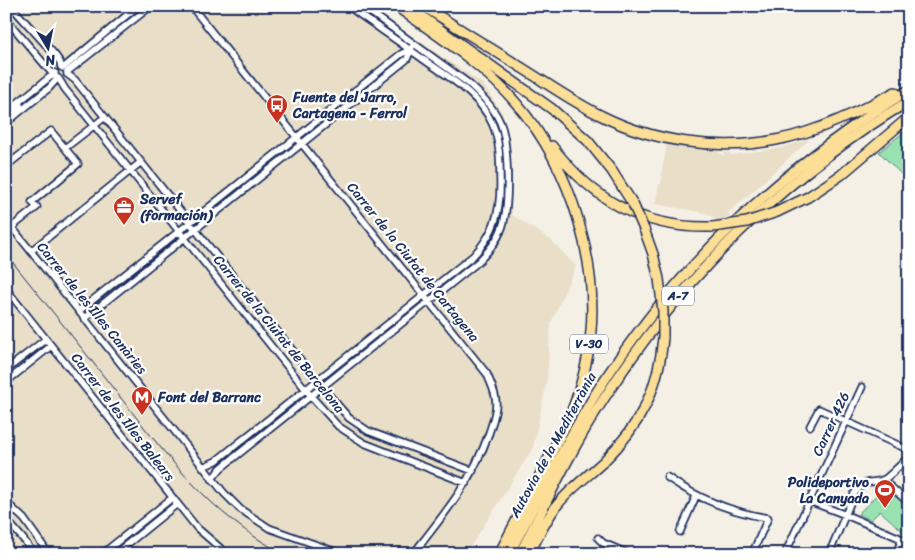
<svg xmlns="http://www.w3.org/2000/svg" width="915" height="560" viewBox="0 0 915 560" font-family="Sriracha,sans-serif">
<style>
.built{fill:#e9dec8}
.green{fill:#98e1b0;stroke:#5a8887}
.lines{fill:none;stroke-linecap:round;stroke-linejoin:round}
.minor-casing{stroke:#1b2f5e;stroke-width:9}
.highway-casing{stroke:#1b2f5e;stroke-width:12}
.minor{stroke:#fff;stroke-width:5.5}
.highway{stroke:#fdde96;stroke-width:9}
.rail{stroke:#1b2f5e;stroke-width:1}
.highway-bridge-casing{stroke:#1b2f5e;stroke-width:12;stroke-linecap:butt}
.highway-bridge{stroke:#fdde96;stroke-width:9}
.labels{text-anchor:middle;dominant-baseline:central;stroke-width:4.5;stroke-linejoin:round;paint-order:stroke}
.shield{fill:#fff;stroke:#5f6d8e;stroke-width:1}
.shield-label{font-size:12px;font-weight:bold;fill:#1b2f5e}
.poi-label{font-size:14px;font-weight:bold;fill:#1b2f5e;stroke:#fff;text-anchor:start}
.street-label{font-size:14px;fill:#1b2f5e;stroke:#fff}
</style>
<rect width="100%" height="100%" fill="#f5f0e6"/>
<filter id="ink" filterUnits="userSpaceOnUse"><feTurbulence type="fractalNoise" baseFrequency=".02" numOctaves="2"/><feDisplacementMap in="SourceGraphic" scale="10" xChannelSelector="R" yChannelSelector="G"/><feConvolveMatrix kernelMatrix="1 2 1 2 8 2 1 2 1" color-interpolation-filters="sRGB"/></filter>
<g filter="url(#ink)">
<path class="built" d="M6 6H366L483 84 502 113 509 142 512 215 551 240 576 266 551 323 547 380 533 448 466 554H6Z
M810 139 740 203 728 212 730 215 720 222 706 213 655 204 659 184H661L663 176 661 175 667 145 718 151 722 155H724V152L729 153 732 155 780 148Z"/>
<path class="green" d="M909 128V182L879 152Z
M885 486 909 507V533L907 535 880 511 871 520 858 514Z"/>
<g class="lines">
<g class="minor-casing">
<path id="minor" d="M11 6 55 55 60 62 61 67
M191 6 487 374C491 384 496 393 496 403 496 414 492 424 489 433 473 480 443 516 413 554
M6 19 51 72 55 73
M63 68 138 6
M67 72 151 6
M67 74 75 80 322 387 349 418 368 431 473 471
M59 79 65 89 311 396 338 426 364 443 466 483
M6 112 50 77 55 75
M6 117 20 105
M6 123 49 88 58 78
M65 148 105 117
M6 166 51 131 78 164 32 202 37 207 12 227
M6 220 224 493 240 509 269 528 342 554
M31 251 141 162
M6 289 197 528 227 554
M79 311 401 54 409 50
M85 318 407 59 412 47
M6 370 46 339
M6 382 51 346
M810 426 819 409 909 450
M203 467 216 461 473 256C495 233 501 211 500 180 500 162 500 140 492 123 479 94 448 77 423 59 398 41 373 24 348 6
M667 477C698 499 731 512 768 518L752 554
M212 479 221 468 478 262C488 252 497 242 502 228 510 205 509 144 500 122 493 106 480 94 468 83L362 6
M883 480 909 503
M809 501 846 515 909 542
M6 502 24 519 49 554
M6 519 24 540 34 554
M680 532 696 496
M598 538 603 543 629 554
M102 554 172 498
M115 554 177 504
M785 554 862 387
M829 554 854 494C868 475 873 486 885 479 893 473 901 464 909 457
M896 554 902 539"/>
</g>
<g class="highway-casing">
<path id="highway" d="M396 6C438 36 483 64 516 103 572 168 603 269 588 354 584 376 577 398 569 419L499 554
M407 6 552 109 588 141 612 171 633 204
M423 6C458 28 492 49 527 71 551 86 575 103 602 116 654 142 718 151 776 140 818 132 858 112 895 92
M552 146C593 201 644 229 713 227
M777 212 808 197 841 175 909 117
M644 229 653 254 659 279
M509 554C538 499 565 443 598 390 677 266 784 166 909 90
M520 554C547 501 572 447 605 397 683 277 785 175 909 101
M529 554C538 537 546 519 558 504 571 488 588 476 603 462 640 426 659 389 663 337"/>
</g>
<use href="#minor" class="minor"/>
<use href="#highway" class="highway"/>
<path class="rail" d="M6 254C42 299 78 343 113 388 163 451 211 517 284 554"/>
<g class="highway-bridge-casing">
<path id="highway-bridge" d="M633 204 644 229
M713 227 747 222 777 212
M659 279 663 311V337"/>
</g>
<use href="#highway-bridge" class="highway-bridge"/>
</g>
</g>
<defs>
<g id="bus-pin" transform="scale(1.125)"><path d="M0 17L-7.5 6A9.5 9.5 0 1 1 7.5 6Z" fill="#c8321e" stroke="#fff"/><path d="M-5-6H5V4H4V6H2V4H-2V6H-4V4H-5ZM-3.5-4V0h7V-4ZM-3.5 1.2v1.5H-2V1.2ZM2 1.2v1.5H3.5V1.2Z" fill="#fff"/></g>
<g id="office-pin" transform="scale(1.125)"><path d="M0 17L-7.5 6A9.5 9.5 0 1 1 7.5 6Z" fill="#c8321e" stroke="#fff"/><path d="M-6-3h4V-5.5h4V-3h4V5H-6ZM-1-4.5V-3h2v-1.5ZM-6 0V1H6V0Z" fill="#fff"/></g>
<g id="metro-pin" transform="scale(1.125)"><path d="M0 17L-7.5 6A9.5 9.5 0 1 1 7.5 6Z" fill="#c8321e" stroke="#fff"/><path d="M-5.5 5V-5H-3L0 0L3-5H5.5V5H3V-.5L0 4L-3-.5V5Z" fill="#fff"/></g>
<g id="stadium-pin" transform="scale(1.125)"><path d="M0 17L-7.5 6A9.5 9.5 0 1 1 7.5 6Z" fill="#c8321e" stroke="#fff"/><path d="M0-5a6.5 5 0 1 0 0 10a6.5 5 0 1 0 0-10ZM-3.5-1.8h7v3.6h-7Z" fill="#fff"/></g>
</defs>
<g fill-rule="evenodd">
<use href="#bus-pin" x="277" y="105"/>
<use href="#office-pin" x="124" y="207"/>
<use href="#metro-pin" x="142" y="397"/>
<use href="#stadium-pin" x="885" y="490"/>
</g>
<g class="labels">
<g class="shield">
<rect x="662" y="286.5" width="32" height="19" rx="4"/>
<rect x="570" y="334.5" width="38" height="19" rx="4"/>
</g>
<g class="shield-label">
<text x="678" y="296">A-7</text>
<text x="589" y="344">V-30</text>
</g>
<g class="poi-label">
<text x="293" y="97">Fuente del Jarro,<tspan x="293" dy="16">Cartagena - Ferrol</tspan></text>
<text x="140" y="199">Servef<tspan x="140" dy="16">(formación)</tspan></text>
<text x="158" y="397">Font del Barranc</text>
<text x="869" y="482" text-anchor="end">Polideportivo<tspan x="869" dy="16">La Canyada</tspan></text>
</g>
<g class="street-label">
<text transform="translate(413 262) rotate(51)">Carrer de la Ciutat de Cartagena</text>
<text transform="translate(92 308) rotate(51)">Carrer de les Illes Canàries</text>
<text transform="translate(279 334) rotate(51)">Carrer de la Ciutat de Barcelona</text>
<text transform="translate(123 417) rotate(52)">Carrer de les Illes Balears</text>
<text transform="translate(831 424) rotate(-65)">Carrer 426</text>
<text transform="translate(553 445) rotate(-61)">Autovia de la Mediterrània</text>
</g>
</g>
<rect width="915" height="560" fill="none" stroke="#fff" stroke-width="25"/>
<rect x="12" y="12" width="890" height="535" fill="none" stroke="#1b2f5e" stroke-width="2" filter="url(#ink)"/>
<g transform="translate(48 48) rotate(170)" stroke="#ffffff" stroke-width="4" paint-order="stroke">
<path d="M0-4L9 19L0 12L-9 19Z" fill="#1b2f5e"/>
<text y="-8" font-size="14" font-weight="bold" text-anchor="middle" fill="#1b2f5e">N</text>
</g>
</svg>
